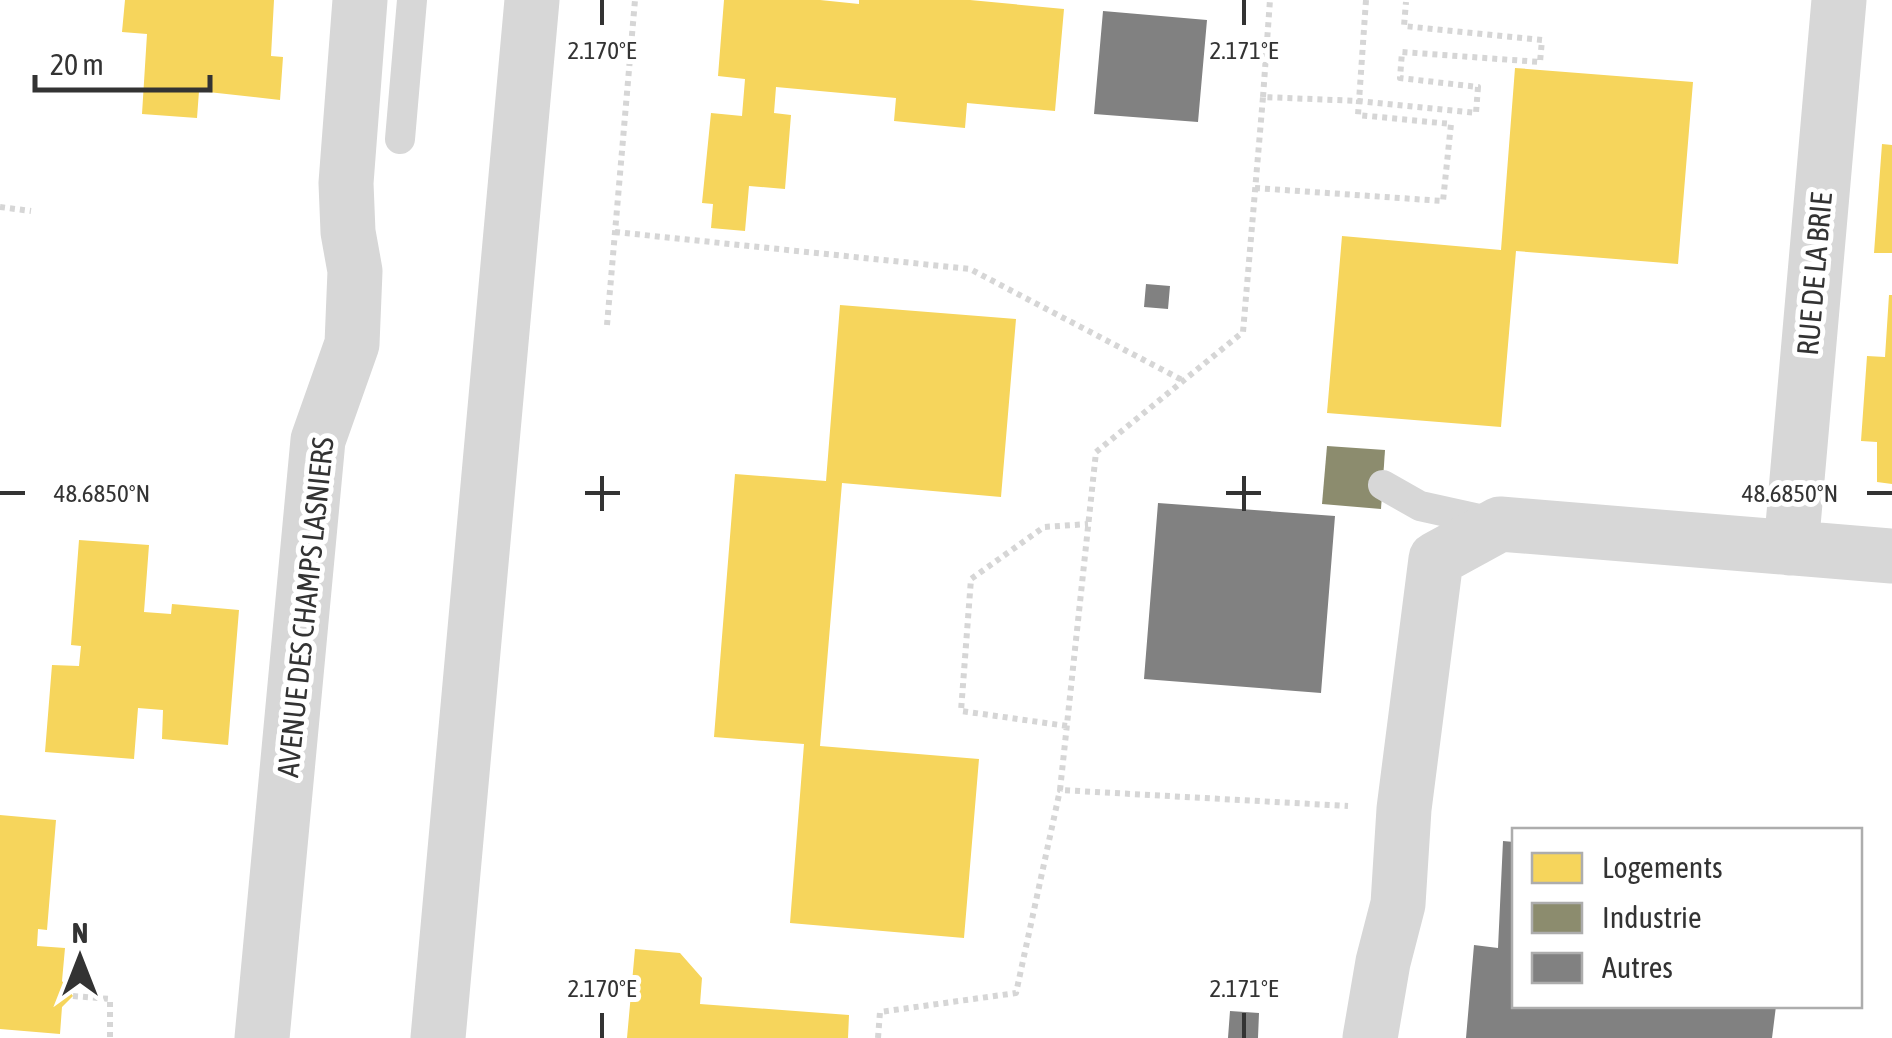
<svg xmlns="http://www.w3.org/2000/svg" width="1892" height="1038" viewBox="0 0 1892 1038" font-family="'Asap Condensed',sans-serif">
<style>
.homes{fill:#f6d55c}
.industry{fill:#8c8c6e}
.building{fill:#818181}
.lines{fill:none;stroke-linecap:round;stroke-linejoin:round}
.path{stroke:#d6d6d6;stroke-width:6;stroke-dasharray:5 5;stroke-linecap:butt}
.service{stroke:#d7d7d7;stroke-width:30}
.minor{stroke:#d7d7d7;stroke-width:55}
.tertiary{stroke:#d7d7d7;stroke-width:55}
.ticks{fill:none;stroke:#333;stroke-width:4}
.labels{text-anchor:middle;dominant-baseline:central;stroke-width:10;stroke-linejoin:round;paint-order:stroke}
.street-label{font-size:30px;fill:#333;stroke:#fff}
.ticks-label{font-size:25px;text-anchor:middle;fill:#333;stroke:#fff;stroke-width:10;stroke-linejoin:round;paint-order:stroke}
</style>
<rect width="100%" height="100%" fill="#fff"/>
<path class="homes" d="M125 0H274L271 56 283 57 280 100 199 91 197 118 142 114 147 34 122 32Z
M724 0H820L859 4V0H970L1064 9 1055 111 967 103 965 128 894 121 896 98 776 87 774 113 791 115 785 189 749 186 745 231 711 228 713 204 702 203 711 113 742 116 745 79 718 76Z
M1515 68 1693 82 1678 264 1516 251 1501 427 1327 413 1342 236 1501 250Z
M1882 144 1892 145V253H1874Z
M1889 295H1892V484L1877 482V442L1861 441 1867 356 1885 357Z
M840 305 1016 319 1001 497 842 483 820 746 979 759 964 938 790 923 804 744 714 737 735 474 826 481Z
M79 540 149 545 144 612 171 614 172 604 239 610 228 745 162 739 163 710 138 708 134 759 45 752 52 665 79 666 81 646 71 645Z
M0 815 56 820 47 930 38 929 37 946 65 948 62 981 73 996 62 1007 60 1034 0 1029Z
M635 949 680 953 702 978 700 1004 849 1015 848 1038H627Z"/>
<path class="industry" d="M1327 446 1385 450 1381 509 1322 504Z"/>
<path class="building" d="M1103 11 1207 20 1198 122 1094 114Z
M1146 284 1170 286 1168 309 1144 307Z
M1158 503 1335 516 1321 693 1144 679Z
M1503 841 1514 842V1006H1776L1772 1038H1466L1474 945 1498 948Z
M1230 1011 1259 1013 1258 1038H1228Z"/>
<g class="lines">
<path class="path" d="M1366 0 1359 101 1476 113 1478 87 1400 78 1402 52 1540 62 1542 40 1404 26 1406 2
M1263 97 1270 0
M1255 188 1443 201 1451 124 1358 115 1359 101 1263 97 1243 332 1096 452 1060 790 1348 806
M0 207 31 211
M615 232 970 269 1184 381
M607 325 635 0
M1067 726 961 711 971 579 1044 527 1088 524
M73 996 110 999V1038
M878 1038 880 1012 1016 993 1060 790"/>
<path class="service" d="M400 139 412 0
M1383 485 1420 506 1497 523"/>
<path class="minor" d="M1791 548 1839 0
M262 1038 318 440 352 344 355 271 348 232 346 183 360 0
M1370 1038 1383 962 1398 904 1404 809 1436 559 1500 524 1892 556"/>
<path class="tertiary" d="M438 1038 532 0"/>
</g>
<path class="ticks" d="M602 0V25M1244 0V25M602 476V511M1244 476V511M0 493H25M585 493H620M1226 493H1261M1867 493H1892M602 1013V1038M1244 1013V1038"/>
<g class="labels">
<g class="street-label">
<text transform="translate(1814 274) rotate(-85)">RUE DE LA BRIE</text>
<text transform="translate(305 607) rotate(-84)">AVENUE DES CHAMPS LASNIERS</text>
</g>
</g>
<g class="ticks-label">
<text x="602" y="59">2.170°E</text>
<text x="1244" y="59">2.171°E</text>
<text x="102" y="502">48.6850°N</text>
<text x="1790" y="502">48.6850°N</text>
<text x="602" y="997">2.170°E</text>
<text x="1244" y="997">2.171°E</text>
</g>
<rect x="1512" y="828" width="350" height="180" fill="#ffffff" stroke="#adadad" stroke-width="2.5"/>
<rect x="1532" y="853" width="50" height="30" fill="#f6d55c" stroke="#adadad" stroke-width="2.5"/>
<text x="1602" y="878" font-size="30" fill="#333333">Logements</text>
<rect x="1532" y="903" width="50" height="30" fill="#8c8c6e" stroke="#adadad" stroke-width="2.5"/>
<text x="1602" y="928" font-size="30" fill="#333333">Industrie</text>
<rect x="1532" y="953" width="50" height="30" fill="#818181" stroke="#adadad" stroke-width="2.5"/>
<text x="1602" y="978" font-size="30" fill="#333333">Autres</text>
<g transform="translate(80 958)" stroke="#ffffff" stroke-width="8" paint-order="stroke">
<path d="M0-8L18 38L0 25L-18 38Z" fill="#333333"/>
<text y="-15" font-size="28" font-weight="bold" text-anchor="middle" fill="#333333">N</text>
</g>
<path d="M35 75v15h175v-15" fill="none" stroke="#333333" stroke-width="5"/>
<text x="50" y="75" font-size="30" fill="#333333" stroke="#ffffff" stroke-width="8" paint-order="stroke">20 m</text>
</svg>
